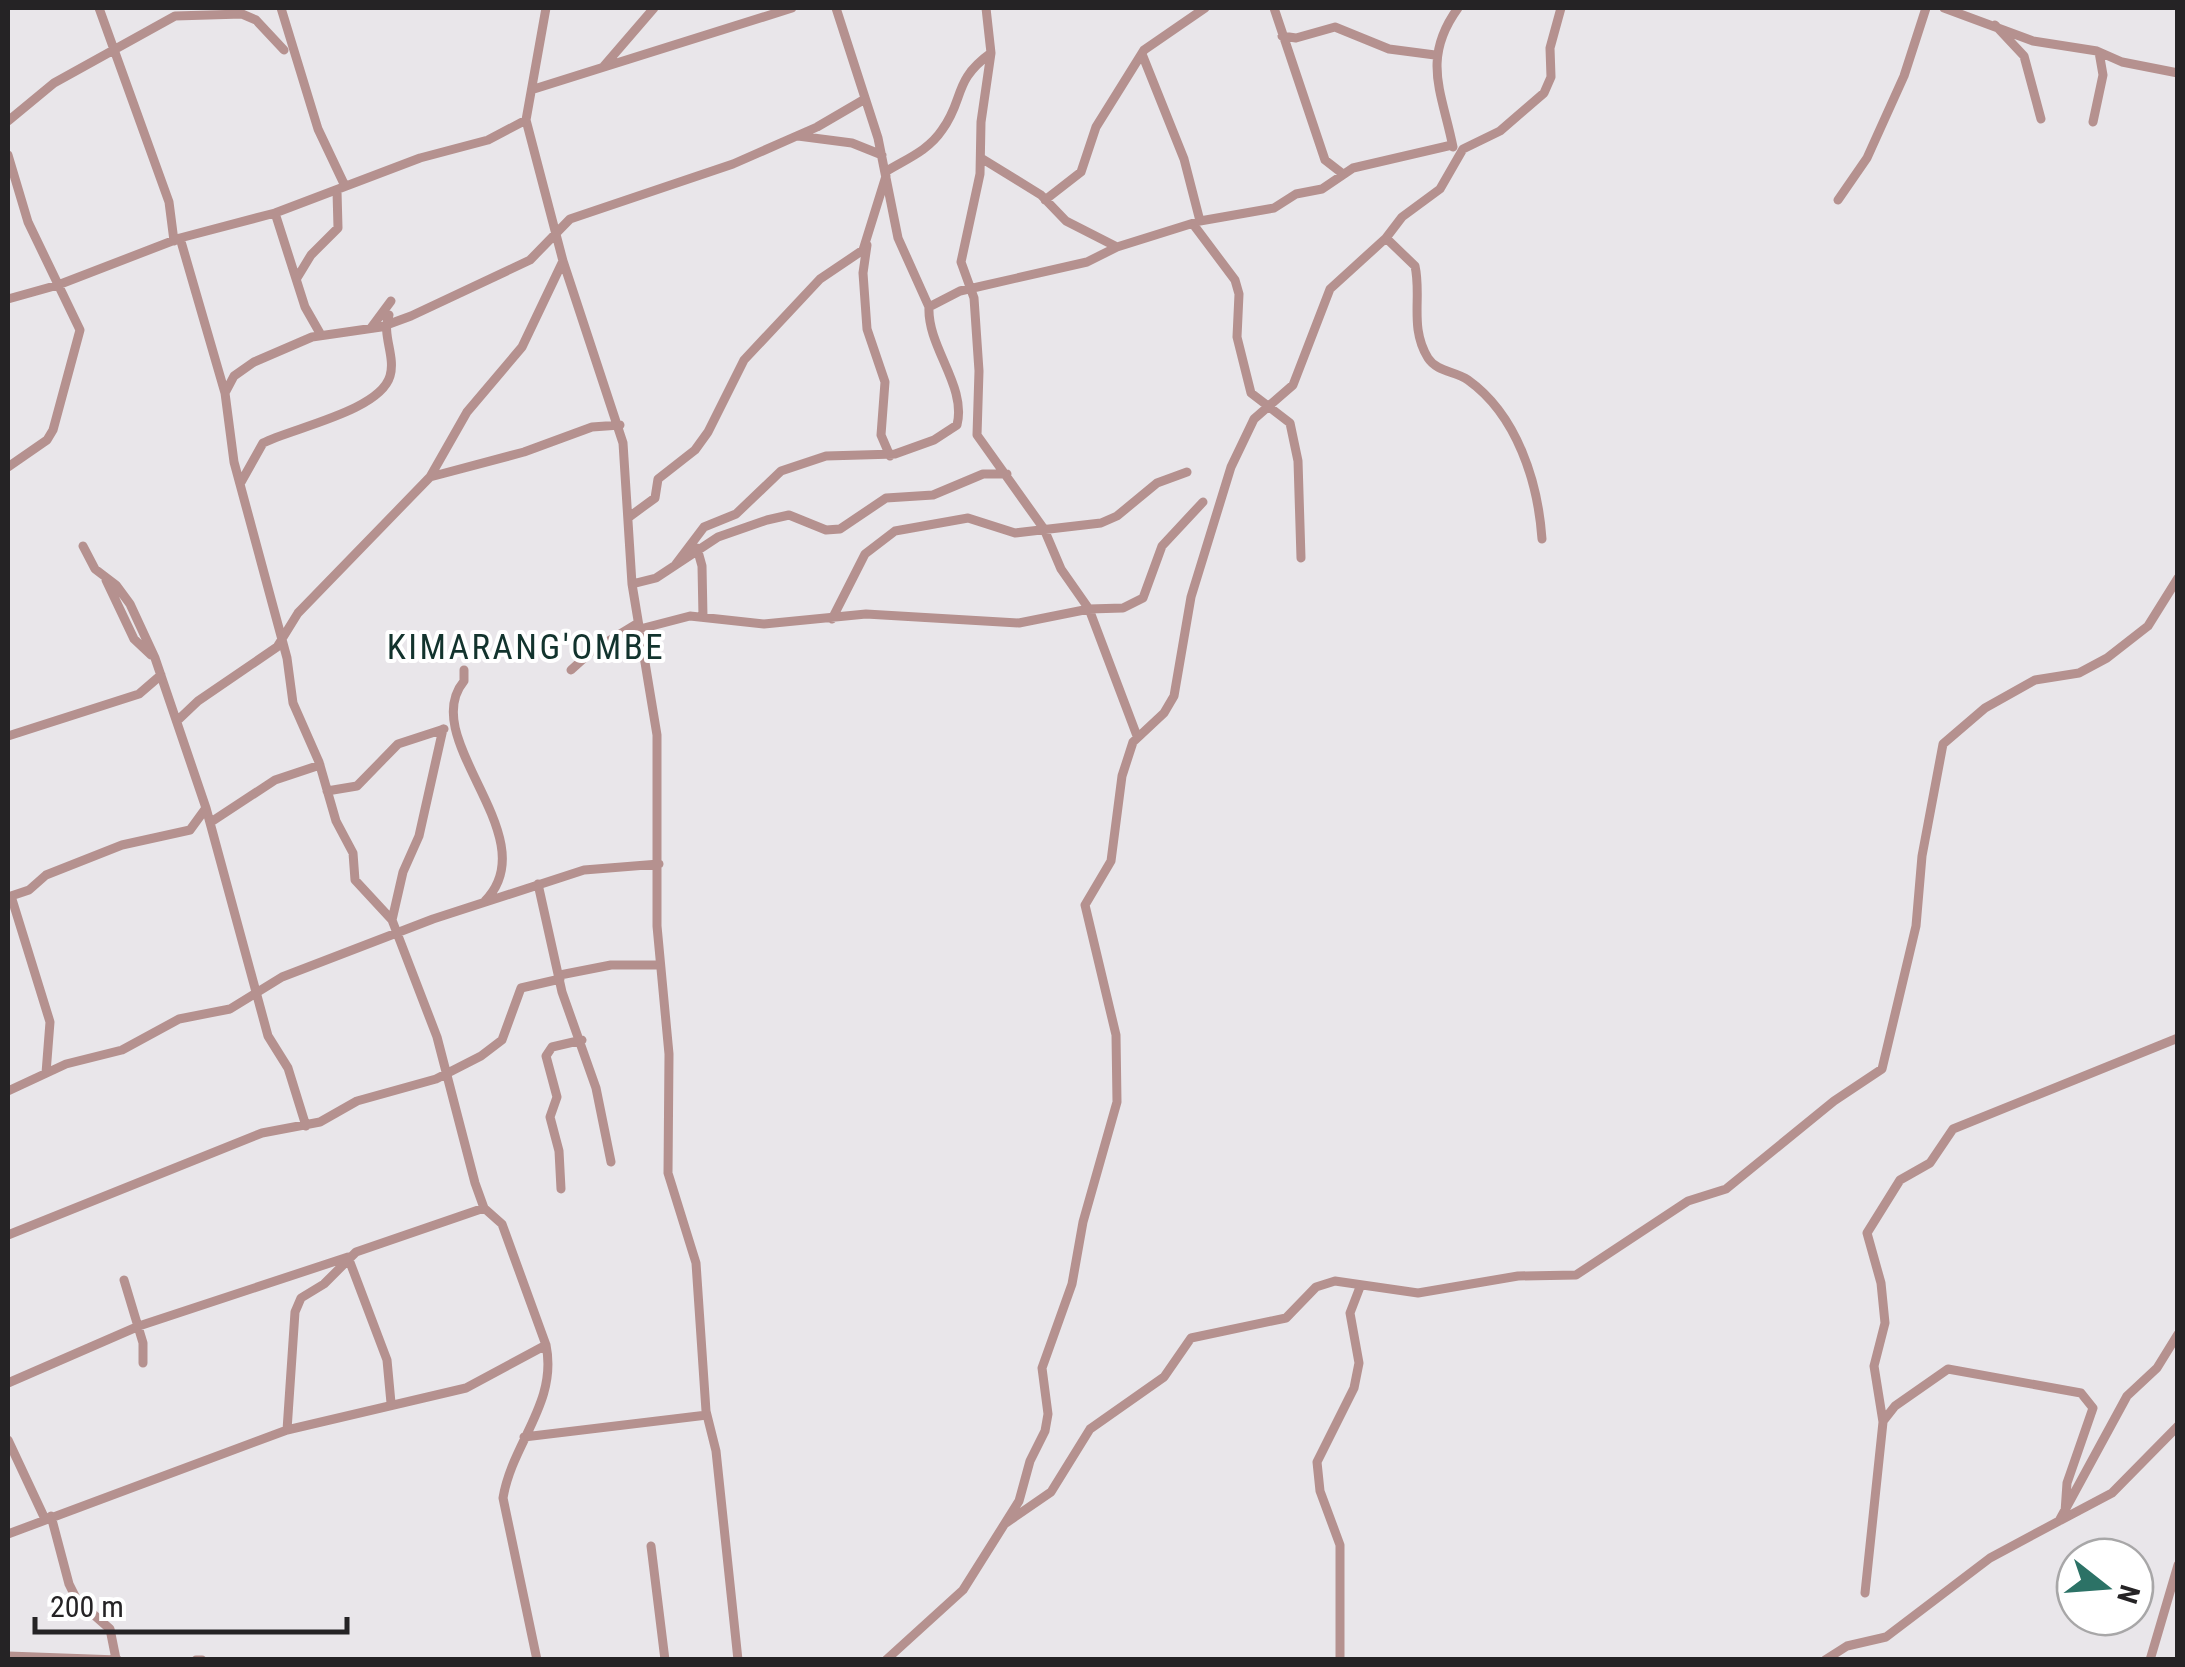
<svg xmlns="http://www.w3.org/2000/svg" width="2185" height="1667" viewBox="0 0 2185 1667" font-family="'Roboto Condensed',sans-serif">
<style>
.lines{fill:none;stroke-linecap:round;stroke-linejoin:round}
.minor{stroke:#b5918f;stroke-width:9}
.labels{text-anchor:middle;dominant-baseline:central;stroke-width:8;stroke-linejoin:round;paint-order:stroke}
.quarter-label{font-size:35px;letter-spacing:2.5px;fill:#12332d;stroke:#fff}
</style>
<rect width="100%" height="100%" fill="#e9e6ea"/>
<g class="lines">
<path class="minor" d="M99 8 169 202 174 241
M281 8 318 129 345 186
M546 8 526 120 563 261 623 443 632 584 657 735V926L669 1054 668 1173 696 1263 706 1411 716 1451 738 1660
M836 8 878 138 898 238 929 307
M986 8 991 53 981 122 980 174 961 262 974 298 979 371 977 435 1044 529 1061 569 1089 609 1137 736
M1274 8 1325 160 1343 174
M1944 8 2033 41 2097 51 2122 62 2178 73
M1995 25 2024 56 2041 119
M1282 36 1296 38 1335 27 1389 49 1435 55
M1142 54 1184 159 1200 221
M604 66 654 8
M534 89 792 8
M8 121 54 83 175 16 242 14 256 20 284 50
M2093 122 2103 75 2099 52
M798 136 852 143 882 155
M1453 147C1442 92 1421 59 1458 8
M8 155 28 222 80 330 53 430 47 440 8 467
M981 158 1041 195 1066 221 1117 247
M885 172C906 159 928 151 942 130 965 99 952 81 991 53
M1045 200 1081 172 1096 127 1144 50 1205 8
M1838 200 1867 158 1904 76 1926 8
M275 213 305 307 321 335
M1193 224 1235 280 1239 294 1237 337 1251 393 1290 423 1298 461 1301 558
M180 238 225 393 234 462 287 658 293 703 319 762 336 821 353 853 355 880 392 920 437 1037 475 1183 484 1208 502 1224 546 1345C558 1403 512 1443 503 1498L537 1660
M1386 238 1415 266C1422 297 1409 327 1428 358 1437 372 1455 371 1468 380 1517 415 1538 482 1542 539
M867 245 863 273 867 329 885 382 881 435 890 456
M297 278 311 255 338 228 337 191
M8 299 58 285 180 238 275 213 420 158 488 140 526 120
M371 328 391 301
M225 393 234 376 254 362 312 337 381 327 411 316 530 260 570 219 733 164 817 127 865 99
M430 477 524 452 592 427 620 425
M240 484 263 443C292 428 380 411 390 376 396 356 381 334 389 315
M629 517 655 498 658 479 695 450 708 432 744 360 820 279 863 250 886 176
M83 546 95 569 116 585 130 604 155 658 206 808 268 1036 288 1068 306 1126
M697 548 702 566 703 617
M676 564 704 527 736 514 781 471 826 456 895 454 934 440 957 425C967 386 927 347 929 307L960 291 1087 262 1117 247 1200 221 1274 208 1296 194 1322 189 1353 168 1452 145
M106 580 134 639 151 655
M632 584 656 578 718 537 767 520 789 515 826 530 840 529 886 498 933 495 983 474H1007
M832 619 865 554 895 531 968 518 1015 533 1101 523 1117 516 1157 483 1187 472
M640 629 690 616 764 624 866 614 1019 623 1089 609 1123 608 1143 598 1162 546 1203 502
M464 670V681C416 739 548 837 485 901
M571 670 592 651 638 623
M178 720 198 701 277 647 298 613 430 477 467 412 522 347 563 261
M8 736 139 694 161 675
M327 791 357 786 398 744 444 729
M211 822 275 780 320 765
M538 884 562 992 596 1088 611 1162
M11 896 50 1022 46 1073
M8 897 29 890 46 875 122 845 190 830 206 808
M392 920 403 872 419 836 443 729
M560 975 611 965H660
M8 1091 66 1064 122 1050 179 1019 230 1009 282 977 433 919 584 870 659 864
M561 1189 559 1151 550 1117 557 1097 546 1056 552 1047 582 1040
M8 1235 262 1133 320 1122 357 1101 436 1079 481 1056 502 1040 521 988 560 979
M124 1280 143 1343V1363
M8 1383 139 1326 348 1257 387 1360 391 1403
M1884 1420 1895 1406 1948 1369 2081 1393 2093 1408 2067 1483 2065 1512
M287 1430 295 1312 301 1298 324 1284 356 1252 484 1208
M524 1437 707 1415
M8 1440 45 1519
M51 1516 69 1584 77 1600 110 1629 116 1659
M2061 1520 2112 1493 2178 1426
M1006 1523 1051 1492 1090 1429 1164 1377 1191 1338 1286 1318 1316 1287 1335 1281 1418 1293 1518 1276 1576 1275 1688 1201 1726 1189 1834 1101 1882 1069 1916 926 1922 856 1943 744 1985 708 2035 680 2079 673 2107 658 2148 626 2178 578
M8 1534 287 1430 466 1388 546 1345
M651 1546 665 1660
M1865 1593 1883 1422 1874 1366 1885 1323 1881 1283 1867 1233 1900 1180 1930 1163 1953 1129 2178 1038
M8 1656 118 1660
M196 1660H202
M886 1660 963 1590 1019 1501 1030 1461 1045 1431 1048 1414 1042 1368 1072 1284 1083 1222 1117 1102 1116 1035 1085 905 1111 861 1122 776 1133 742 1164 713 1174 696 1191 597 1231 467 1254 419 1293 385 1330 289 1386 238 1402 217 1440 189 1463 149 1500 131 1544 93 1551 77 1550 48 1561 8
M1340 1660V1545L1320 1491 1317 1462 1354 1388 1359 1363 1350 1313 1360 1287
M1825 1660 1847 1646 1886 1637 1990 1558 2059 1521 2127 1396 2157 1368 2178 1334
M2150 1660 2178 1565"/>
</g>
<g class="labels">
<g class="quarter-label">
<text x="526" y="647">KIMARANG'OMBE</text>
</g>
</g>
<rect width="2185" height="1667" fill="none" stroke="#252325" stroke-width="20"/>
<g transform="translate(2105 1587) rotate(107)"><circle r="48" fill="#ffffff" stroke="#a8a7a8" stroke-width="2.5"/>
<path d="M0-8L18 38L0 25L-18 38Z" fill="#2c7266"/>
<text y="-15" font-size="28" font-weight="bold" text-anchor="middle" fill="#252325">N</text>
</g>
<path d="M35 1617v15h312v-15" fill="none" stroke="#252325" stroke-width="5"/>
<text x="50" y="1617" font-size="30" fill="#252325" stroke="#ffffff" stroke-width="8" paint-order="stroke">200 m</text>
</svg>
